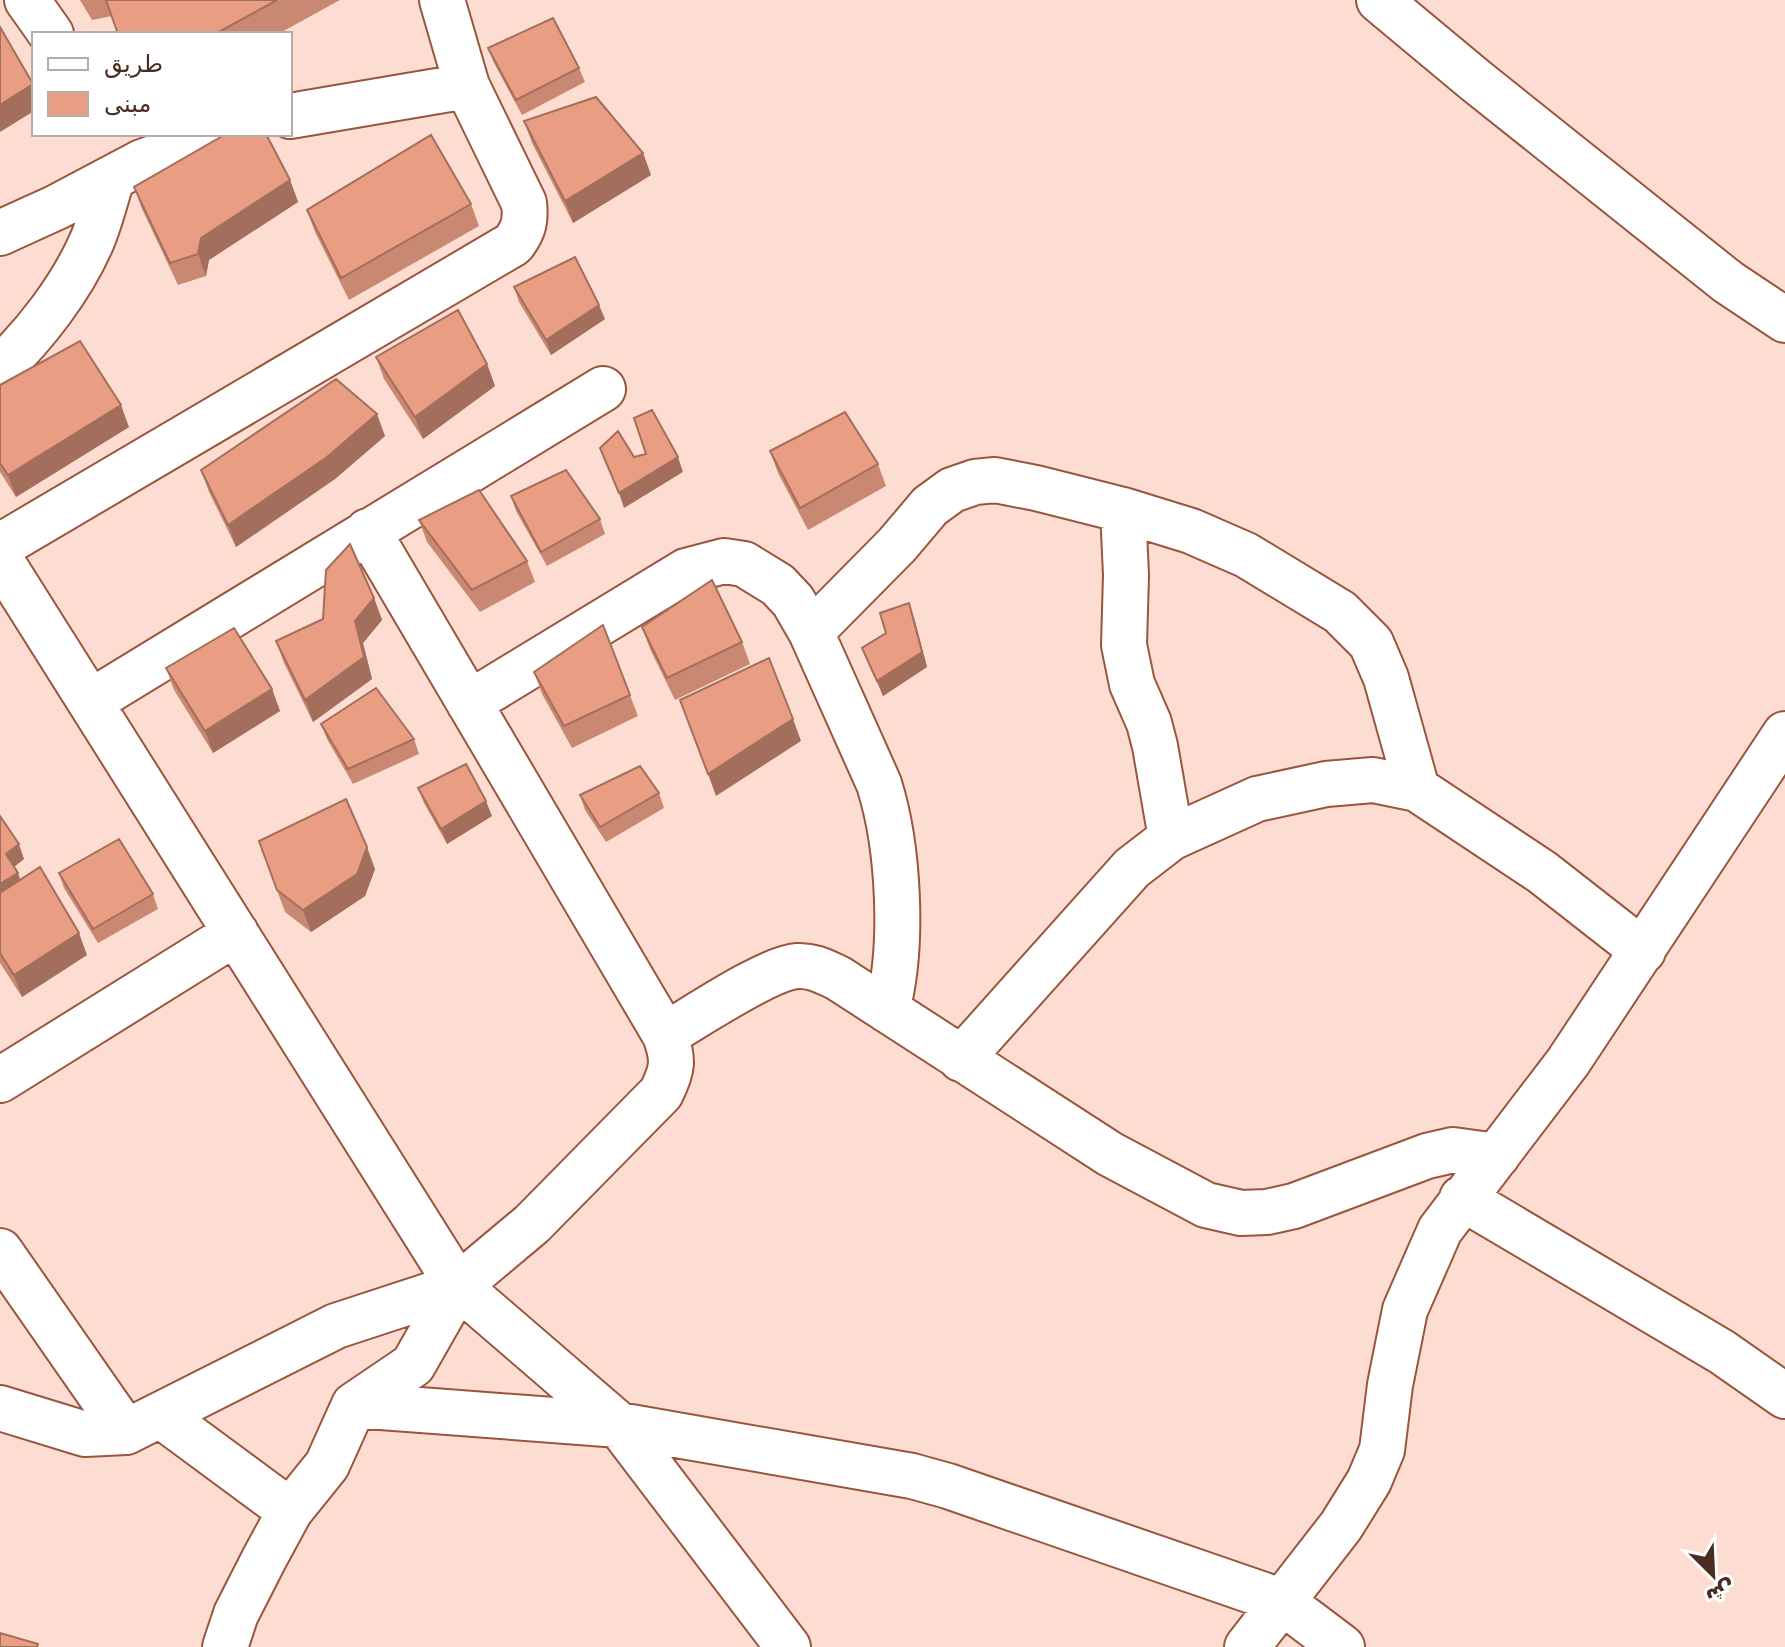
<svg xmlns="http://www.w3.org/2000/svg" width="1785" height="1647" viewBox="0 0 1785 1647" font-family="'DejaVu Sans','Noto Sans Arabic',sans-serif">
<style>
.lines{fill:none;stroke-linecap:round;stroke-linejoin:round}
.minor-casing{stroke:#9a553d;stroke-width:48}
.minor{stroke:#fff;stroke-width:44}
.wall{fill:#c88871}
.shaded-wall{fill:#a36f5c}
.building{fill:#e99e83;stroke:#a36f5c;stroke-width:2}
</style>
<rect width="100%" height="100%" fill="#fdddd2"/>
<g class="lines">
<g class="minor-casing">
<path id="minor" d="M27 0 51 34
M1379 0 1475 80 1728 282 1785 320
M290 116 467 86
M0 233 57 207 142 162 219 134
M0 368C36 334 71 288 91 243 100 223 105 200 112 179
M1123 510 1126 575 1124 645 1132 684 1149 723 1155 746 1171 838
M0 546 513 244C524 230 526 220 524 203L467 86 442 0
M0 559 458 1286 619 1425 788 1647
M811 632 897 545 930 506 952 490 975 482 995 480 1036 488 1123 510 1191 531 1246 555 1340 612 1371 643 1386 678 1417 789
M90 702 603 389
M469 703 686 571 724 561 744 564 778 585 793 601 811 632 879 784C899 847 904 947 887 1010
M665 1035C694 1018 768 968 797 966 813 965 825 972 838 978L1110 1154 1206 1205 1241 1213 1267 1212 1294 1206 1427 1156 1453 1150 1497 1156
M961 1059 1132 868 1171 838 1257 799 1326 784 1373 780 1417 789 1542 872 1643 951
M0 1080 236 933
M1462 1198 1722 1352 1785 1396
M0 1251 126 1432
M354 1405 619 1425 912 1476 948 1486 1281 1601 1342 1647
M0 1408 85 1434 126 1432 336 1326 458 1286
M160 1415 290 1511
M225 1647 236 1614 264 1559 290 1511 327 1465 354 1405 413 1365 458 1286 532 1224 661 1093C673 1069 674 1060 665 1035L368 531
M1247 1647 1341 1526 1369 1481 1382 1450 1390 1385 1405 1310 1440 1230 1568 1062 1785 734"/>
</g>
<use href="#minor" class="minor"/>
</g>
<path class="wall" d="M80 0H340L278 34H118L112 16 92 20Z
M488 48 579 68 585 82 522 115 494 63Z
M524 121 643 153 651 175 573 223 532 143Z
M290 180 298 202 209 260 206 276 178 285 142 209 134 187Z
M471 204 479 226 349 300 315 232 307 210Z
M514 287 605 319 551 355 519 302Z
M376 357 487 364 495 386 423 439 384 379Z
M0 385 129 427 16 497 0 472Z
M385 436 335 479 236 547 209 492 201 470Z
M770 451 878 464 886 486 808 530 778 473Z
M511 496 600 519 605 534 547 566 516 511Z
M419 520 527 561 535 582 480 612 427 542Z
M374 598 382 620 363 643 372 679 313 722 284 663 276 641Z
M914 618 927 667 883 696 862 648Z
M603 625 638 716 572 748 542 694 534 672Z
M642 627 742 642 750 664 675 700 650 649Z
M166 668 272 689 280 711 213 753 174 690Z
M321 724 414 739 419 754 353 784 327 739Z
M418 788 492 816 447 844 424 803Z
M659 793 664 808 606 842 585 810 580 795Z
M0 816 24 859 14 867 20 880 87 955 22 997 0 963Z
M259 841 375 869 365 896 311 932 285 912Z
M59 873 153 894 158 909 98 943 64 888Z"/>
<path class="shaded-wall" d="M33 84 34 88V111L0 132V105Z
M643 153 651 175 573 223 565 201Z
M290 180 298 202 209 260 206 276 198 254 201 238Z
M599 305 605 319 551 355 546 340Z
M487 364 495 386 423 439 415 417Z
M121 405 129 427 16 497 8 475Z
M377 414 385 436 335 479 236 547 228 525Z
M678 457 683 472 624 508 619 493Z
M374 598 382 620 363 643 372 679 313 722 305 700 355 621Z
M909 603 914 618 927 667 883 696 877 681Z
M272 689 280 711 213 753 205 731Z
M793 719 801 741 716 796 708 774Z
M486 801 492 816 447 844 441 829Z
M19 844 24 859 11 869 6 854Z
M367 847 375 869 365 896 311 932 303 910Z
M18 873 23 888 0 902V884Z
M79 933 87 955 22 997 14 975Z"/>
<path class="building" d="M106 0H277L215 34H118Z
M553 18 579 68 516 100 488 48Z
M0 27 33 84 0 105Z
M596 97 643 153 565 201 524 121Z
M226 134H266L290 180 201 238 198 254 170 263 134 187Z
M431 135 471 204 341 278 307 210Z
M575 257 599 305 546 340 514 287Z
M458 310 487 364 415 417 376 357Z
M80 341 121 405 8 475 0 463V385Z
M336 379 377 414 327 457 228 525 201 470Z
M652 410 678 457 619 493 600 448 618 431 634 457 646 454 634 418Z
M845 412 878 464 800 508 770 451Z
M566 470 600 519 541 552 511 496Z
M479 490 527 561 472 590 419 520Z
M350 544 374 598 355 621 364 657 305 700 276 641 323 619 326 570Z
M712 580 742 642 667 678 642 627Z
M909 603 922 652 877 681 862 648 886 633 880 613Z
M603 625 630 695 564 726 534 672Z
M234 628 272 689 205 731 166 668Z
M769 658 793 719 708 774 680 700Z
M376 688 414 739 348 769 321 724Z
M466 764 486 801 441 829 418 788Z
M640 766 659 793 600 827 580 795Z
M346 799 367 847 357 874 303 910 277 890 259 841Z
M0 816 19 844 6 854 18 873 0 884Z
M119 839 153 894 93 929 59 873Z
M40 867 79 933 14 975 0 953V893Z
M0 1633 38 1644 37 1647H0Z"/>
<rect x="32" y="32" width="260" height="104" fill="#ffffff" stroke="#b7aba6" stroke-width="2"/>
<rect x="48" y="58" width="40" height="12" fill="#ffffff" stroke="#b7aba6" stroke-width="2"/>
<text x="104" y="72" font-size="24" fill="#4a2c21">طريق</text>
<rect x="48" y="92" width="40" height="24" fill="#e99e83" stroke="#b7aba6" stroke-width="2"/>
<text x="104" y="112" font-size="24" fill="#4a2c21">مبنى</text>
<g transform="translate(1713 1575) rotate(156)" stroke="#ffffff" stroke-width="6" paint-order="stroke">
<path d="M0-6L14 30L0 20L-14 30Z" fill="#4a2c21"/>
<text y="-12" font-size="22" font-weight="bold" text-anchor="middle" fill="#4a2c21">ش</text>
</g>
</svg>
